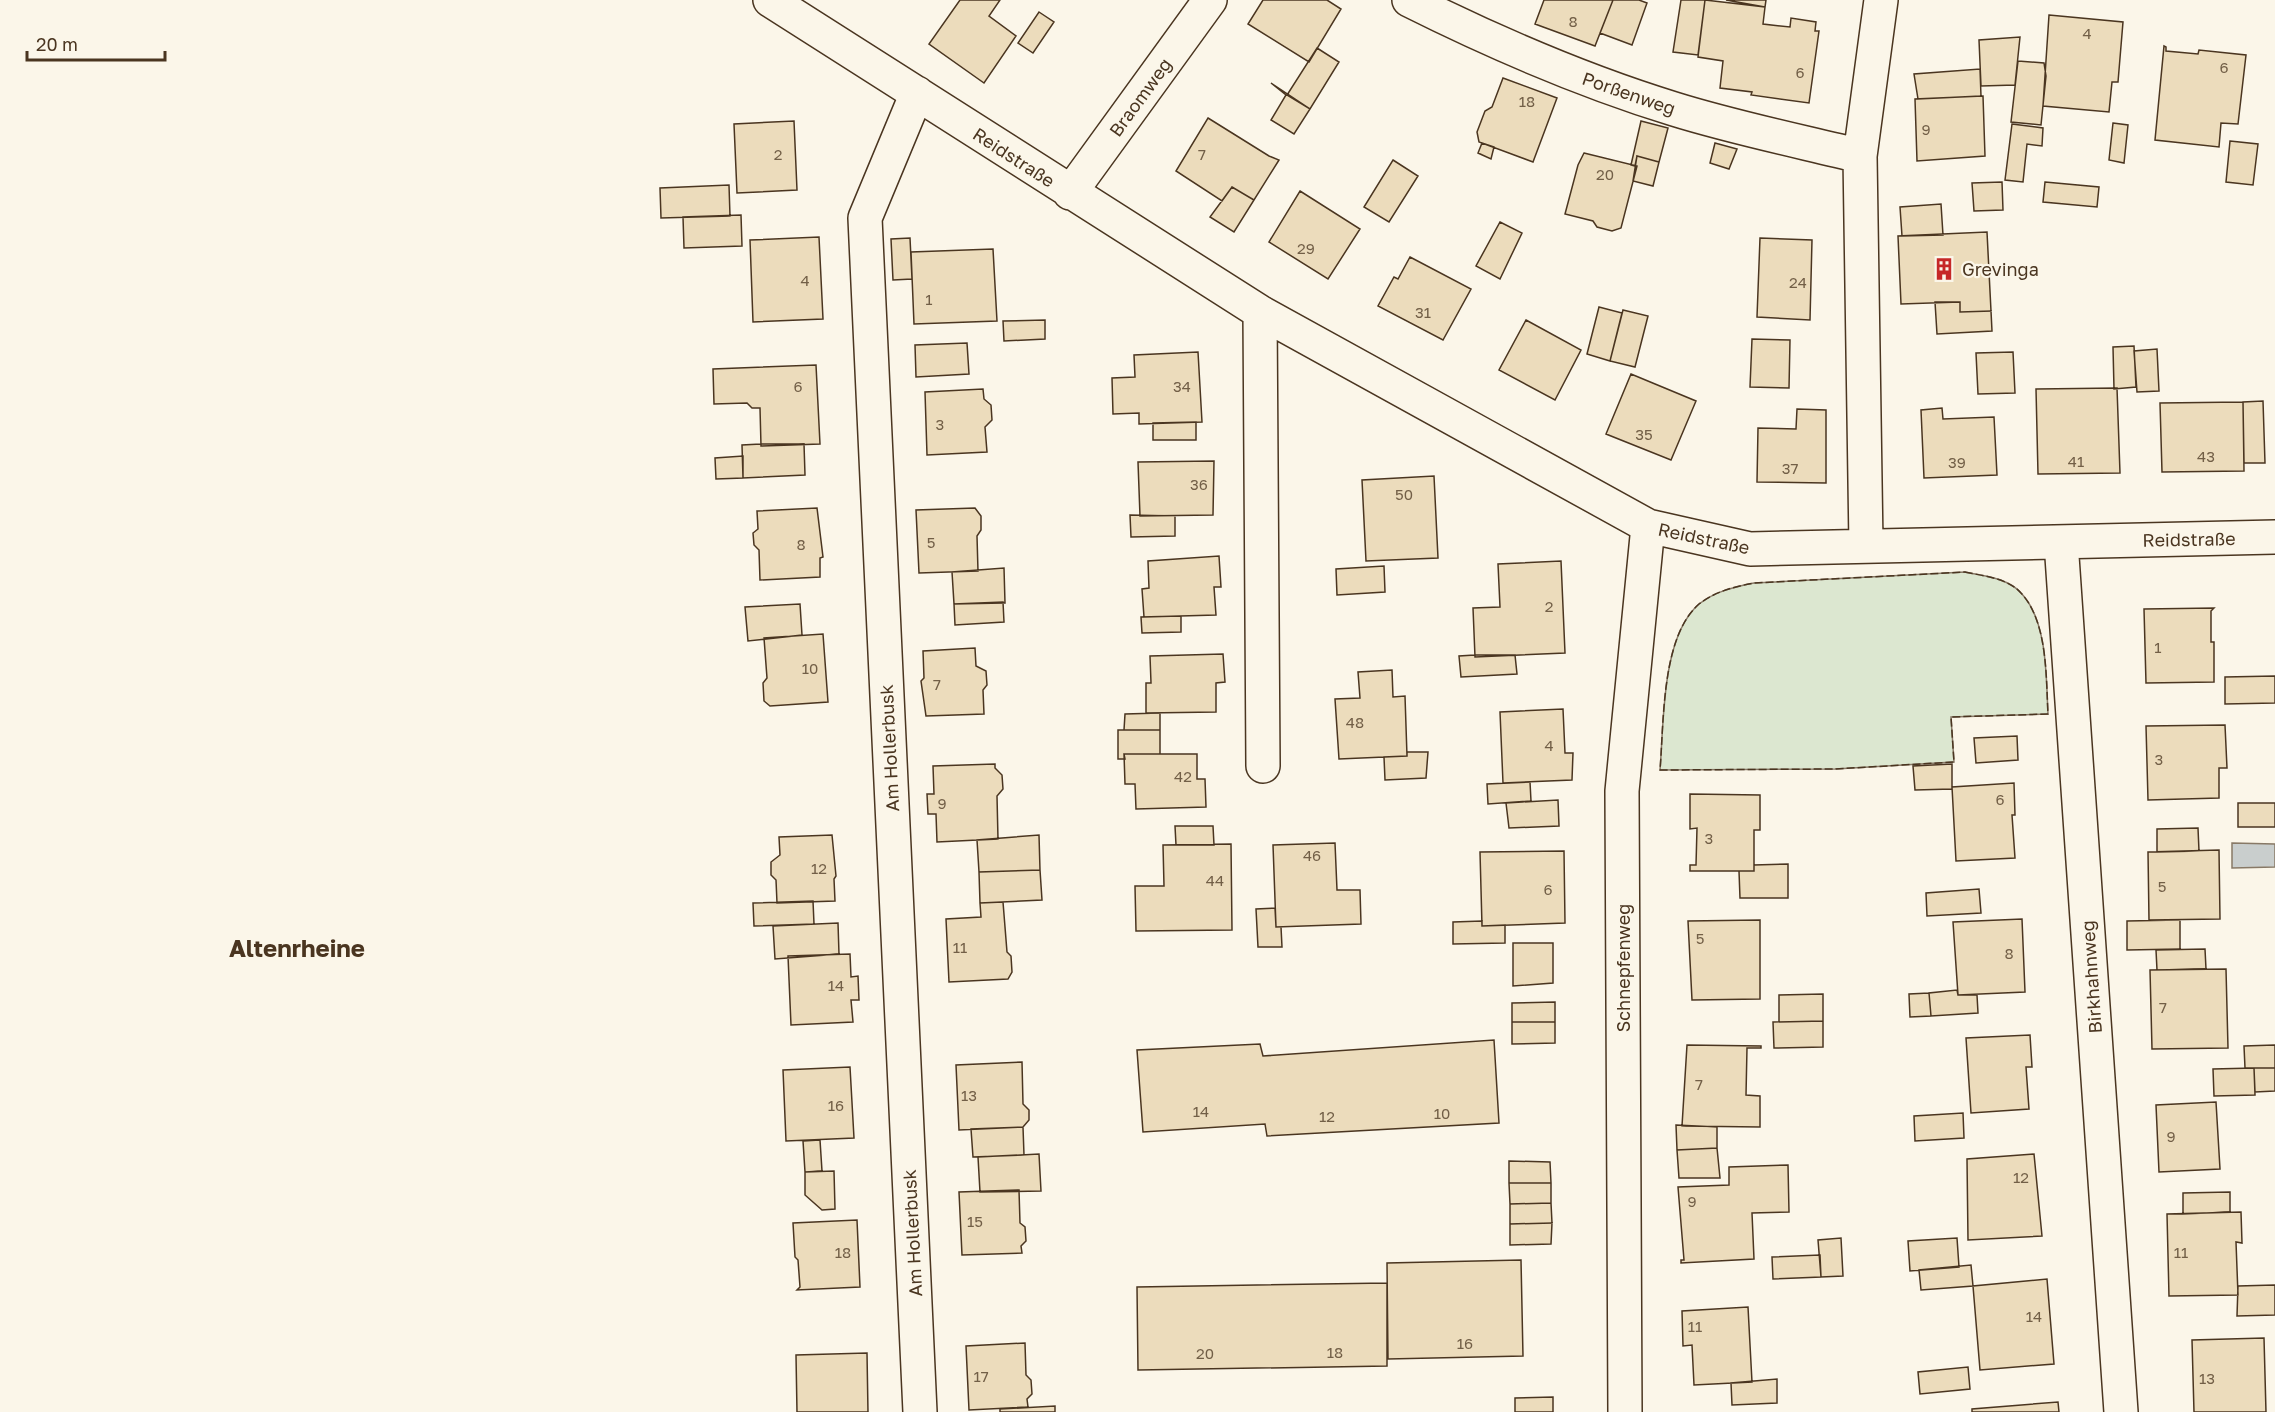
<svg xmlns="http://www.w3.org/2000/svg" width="2275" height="1412" viewBox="0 0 2275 1412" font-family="'Golos Text',sans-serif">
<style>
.green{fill:#dce7d0;stroke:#887966;stroke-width:1.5}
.water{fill:#c9cecd;stroke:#887966;stroke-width:1.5}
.building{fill:#ecdcbc;stroke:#4a3520;stroke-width:1.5}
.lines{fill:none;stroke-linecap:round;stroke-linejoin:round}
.street-casing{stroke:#4a3520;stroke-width:36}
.street{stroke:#fbf6e9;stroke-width:33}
.fence{stroke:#4a3520;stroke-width:1.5;stroke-dasharray:8 3;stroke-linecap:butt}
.labels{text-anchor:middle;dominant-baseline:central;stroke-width:4.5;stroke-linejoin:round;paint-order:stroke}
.number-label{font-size:15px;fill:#725f47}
.street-label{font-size:18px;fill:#4a3520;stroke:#fbf6e9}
.poi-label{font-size:18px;fill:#4a3520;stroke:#fbf6e9;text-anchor:start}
.district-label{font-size:24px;font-weight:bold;fill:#4a3520;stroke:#fbf6e9}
</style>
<rect width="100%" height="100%" fill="#fbf6e9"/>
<path class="green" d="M1965 572C1983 576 2008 578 2021 593 2048 621 2046 678 2048 714L1951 717 1954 762 1835 769 1660 770C1664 723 1661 637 1699 604 1716 591 1734 587 1754 583Z"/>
<path class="water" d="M2232 843 2275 844V867L2232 868Z"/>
<path class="building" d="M960 0H1000L989 16 1016 36 984 83 929 44Z
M1263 0H1327L1341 9 1309 62 1248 24Z
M1544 0H1613L1595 46 1535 24Z
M1613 0H1639L1647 3 1632 45 1600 33Z
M1681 0H1705L1698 55 1673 52Z
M1705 0 1765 7 1763 24 1790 27 1791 18 1816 22 1815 31H1819L1809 103 1751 95 1752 92 1720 88 1723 61 1698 57Z
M1726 0H1766L1765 7Z
M1039 12 1054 22 1033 53 1018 43Z
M2049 15 2123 22 2118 82H2112L2109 112 2043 106Z
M2020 37 2015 85 1981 86 1979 40Z
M2164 46 2166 47V51L2198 54 2199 50 2246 55 2238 124 2221 123 2219 147 2155 140Z
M1317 48 1339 62 1310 109 1287 95Z
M2018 61 2044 63 2046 76 2041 125 2011 122Z
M1980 69 1981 96 1918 99 1914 74Z
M1503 78 1557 98 1533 162 1479 142 1477 132 1485 111 1492 107Z
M1271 83 1310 109 1294 134 1271 120 1286 95Z
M1983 96 1985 156 1917 161 1915 99Z
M1208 118 1269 156 1279 160 1254 200 1232 187 1222 201 1176 171Z
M794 121 797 190 737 193 734 124Z
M1641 121 1668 128 1659 162 1637 156 1635 166 1631 165Z
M2113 123 2128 125 2124 163 2109 160Z
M2012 124 2043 128 2042 146 2027 144 2023 182 2005 180Z
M2230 141 2258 144 2253 185 2226 182Z
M1482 143 1494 147 1491 159 1478 153Z
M1715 143 1737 149 1729 169 1710 163Z
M1584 153 1637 166 1621 228 1612 231 1597 227 1593 221 1565 214 1578 165Z
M1637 156 1659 162 1653 186 1633 181Z
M1393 160 1418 176 1389 222 1364 207Z
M2002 182 2003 210 1974 211 1972 183Z
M2045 182 2099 187 2097 207 2043 202Z
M729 185 730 216 661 218 660 188Z
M1232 187 1254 200 1234 232 1210 217Z
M1300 191 1360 229 1328 279 1269 242Z
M1941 204 1943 235 1902 236 1900 207Z
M741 215 742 246 684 248 683 217Z
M1500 222 1522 233 1500 279 1476 266Z
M1987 232 1991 311 1960 312V302L1901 304 1898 236Z
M819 237 823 319 753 322 750 240Z
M910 238 912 279 893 280 891 239Z
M1760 238 1812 240 1810 320 1757 317Z
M993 249 997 321 914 324 911 252Z
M1410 257 1471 289 1443 340 1378 306 1394 277 1398 279Z
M1935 302H1960V312L1991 311 1992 331 1937 334Z
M1599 307 1622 313 1610 361 1587 354Z
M1623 310 1648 316 1635 367 1610 361Z
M1045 320V339L1004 341 1003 321Z
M1526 320 1581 350 1555 400 1499 370Z
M1752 339 1790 340 1789 388 1750 387Z
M967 343 969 374 916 377 915 345Z
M2134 346 2136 387 2114 389 2113 347Z
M2157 349 2159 391 2137 392 2134 351Z
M1198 352 1202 422 1139 424V413L1113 414 1112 378 1135 377 1134 355Z
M2013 352 2015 393 1978 394 1976 353Z
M816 365 820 444 761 446 760 408H752L747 403 714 404 713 369Z
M1631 374 1696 401 1671 460 1606 434Z
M983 389 984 399 991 405 992 420 985 427 987 452 927 455 925 392Z
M2036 389 2117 388 2120 473 2038 474Z
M2263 401 2265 463H2244L2243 402Z
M2243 402 2244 471 2162 472 2160 403Z
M1942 408 1943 419 1994 417 1997 475 1924 478 1921 410Z
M1797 409 1826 410V483L1757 482 1758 428 1796 429Z
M1196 422V440H1153V423Z
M761 444H804L805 475 743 478 742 445Z
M743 456V478L716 479 715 458Z
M1214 461 1213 515 1140 516 1138 462Z
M1434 476 1438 558 1366 561 1362 480Z
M817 508 823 557 820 558V577L760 580 759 550 754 545 753 533 758 529 757 511Z
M975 508 981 516V530L977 536 978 571 919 573 916 510Z
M1130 515 1175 516V536L1131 537Z
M1219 556 1221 587H1214L1216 615 1144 617 1142 589 1149 588 1148 561Z
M1561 561 1565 653 1475 657 1473 608 1500 607 1498 564Z
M1384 566 1385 592 1337 595 1336 569Z
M1004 568 1005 603H1004L954 604 952 572Z
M1003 602 1004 622 955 625 954 604Z
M800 604 802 635 748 641 745 607Z
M2214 608 2211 611V642H2214V682L2146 683 2144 609Z
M1181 616V632L1142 633 1141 617Z
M823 634 828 702 770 706 764 701 763 683 767 678 764 638Z
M975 648 976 666 986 671 987 685 983 690 984 714 926 716 921 681 924 678 923 651Z
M1223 654 1225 682 1216 683V712L1146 713V683H1151L1150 656Z
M1475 655H1515L1517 674 1461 677 1459 656Z
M1392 670 1393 697 1405 696 1407 756 1339 759 1335 699 1360 698 1358 672Z
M2275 676V703L2225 704V677Z
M1563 709 1565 753H1573L1572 780 1503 783 1500 712Z
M1160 713V730H1124L1125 714Z
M2225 725 2227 768H2219V798L2148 800 2146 726Z
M1118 730H1160V754H1124L1125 759H1118Z
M2017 736 2018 760 1976 763 1974 738Z
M1407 752H1428L1426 778 1385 780 1384 757 1407 756Z
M1124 754H1197V779H1205L1206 807 1136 809 1135 784H1125Z
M995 764V768L1002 775 1003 789 997 796 998 839 937 842 936 814H928L927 794H934L933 766Z
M1952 764V789L1915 790 1913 766Z
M1530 782 1531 801 1488 804 1487 784Z
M2014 783 2015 815H2012L2015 858 1956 861 1952 787Z
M1690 794 1760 795V830H1754V871H1690V865H1696L1697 828 1690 829Z
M1558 800 1559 826 1509 828 1506 803Z
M2238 803H2275V827H2238Z
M1175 826H1213L1214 845H1176Z
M2198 828 2199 851 2157 852V829Z
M832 835 836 876 834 879 835 901 777 903 776 880 771 875V862L780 855 779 837Z
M1039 835 1040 870 979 872 977 840Z
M1335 843 1337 890H1360L1361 924 1276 927 1273 845Z
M1231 844 1232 930 1136 931 1135 886H1164L1163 845Z
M2219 850 2220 919 2149 920 2148 852Z
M1564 851 1565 923 1482 926 1480 852Z
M1788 864V898H1740L1739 871H1754V865Z
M1040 870 1042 900 980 903 979 872Z
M1979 889 1981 913 1927 916 1926 893Z
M813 901 814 924 754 926 753 903Z
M1003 902 1007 952 1011 956 1012 972 1008 979 949 982 946 919 981 917 980 903Z
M1275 908 1276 927H1281L1282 947H1258L1256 909Z
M2022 919 2025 992 1958 995 1953 922Z
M1760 920V999L1692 1000 1688 921Z
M2180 920V949L2127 950V921Z
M1482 921V926L1505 925V943L1453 944V922Z
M838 923 839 954 775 959 773 926Z
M1513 943H1553V983L1513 986Z
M2205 949 2206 969 2157 970 2156 950Z
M850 954 851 977 858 976 859 1000H851L853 1022 791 1025 788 956Z
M2226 969 2228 1048 2152 1049 2150 970Z
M1957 990 1958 995H1977L1978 1013 1931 1016 1929 993Z
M1929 993 1931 1016 1910 1017 1909 994Z
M1823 994V1021L1779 1022V995Z
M1555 1002V1022H1512V1003Z
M1823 1021V1047L1774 1048 1773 1022Z
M1512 1022H1555V1043L1512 1044Z
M2030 1035 2032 1067H2026L2029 1109 1971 1113 1966 1038Z
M1494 1040 1499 1123 1267 1136 1265 1124 1143 1132 1137 1050 1260 1044 1263 1056Z
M1687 1045 1761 1046V1048H1747L1746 1095 1760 1096V1127L1682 1126Z
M2275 1045V1068H2245L2244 1046Z
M1022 1062 1023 1104 1029 1110V1120L1023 1127 959 1130 956 1065Z
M850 1067 854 1138 786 1141 783 1070Z
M2254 1068H2275V1091L2255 1092Z
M2254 1068 2255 1095 2214 1096 2213 1069Z
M2216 1102 2220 1169 2159 1172 2156 1105Z
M1963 1113 1964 1138 1915 1141 1914 1116Z
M1676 1125 1717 1127V1148L1677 1150Z
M1023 1127 1024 1155 973 1157 971 1129Z
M820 1140 822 1171 805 1172 803 1141Z
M1717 1148 1720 1178H1679L1677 1150Z
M1039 1154 1041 1191 980 1192 978 1157Z
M2034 1154 2042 1236 1968 1240 1967 1159Z
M1509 1161 1550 1162 1551 1183H1509Z
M1788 1165 1789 1212 1752 1213 1754 1259 1681 1263V1260H1684L1678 1187 1729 1185V1167Z
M834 1171 835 1209 822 1210 805 1195V1172Z
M1509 1183H1551V1203L1510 1204Z
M1019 1190 1020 1223 1025 1227 1026 1241 1021 1246 1022 1253 962 1255 959 1192Z
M2230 1192V1212L2183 1214V1193Z
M1551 1203 1552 1223 1510 1224V1204Z
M2241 1212 2242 1243 2236 1242 2238 1295 2169 1296 2167 1214Z
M857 1220 860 1287 797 1290 800 1287 798 1260 795 1257 793 1223Z
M1552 1223 1551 1244 1510 1245V1224Z
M1841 1238 1843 1276 1821 1277 1818 1240Z
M1957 1238 1959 1267 1910 1271 1908 1241Z
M1820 1255 1821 1277 1773 1279 1772 1257Z
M1521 1260 1523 1356 1388 1359 1387 1263Z
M1971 1265 1973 1286 1921 1290 1919 1270Z
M2047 1279 2054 1364 1980 1370 1973 1286Z
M1387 1283V1366L1138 1370 1137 1287Z
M2275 1285V1315L2237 1316 2238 1286Z
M1748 1307 1752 1382 1694 1385 1692 1345 1683 1346 1682 1311Z
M2264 1338 2266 1412H2194L2192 1340Z
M1025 1343 1026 1375 1031 1380 1032 1394 1027 1399 1028 1407 969 1410 966 1346Z
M867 1353 868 1412H797L796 1355Z
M1968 1367 1970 1389 1920 1394 1918 1372Z
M1777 1379V1403L1732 1405 1731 1383Z
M1553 1397V1412H1515V1398Z
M2058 1402 2059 1412H1972V1409Z
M1055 1406V1412H1000V1409Z"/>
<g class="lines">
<g class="street-casing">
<path id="street" d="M770 0 1260 312 1648 526 1750 549 2275 537
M1409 0C1495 43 1583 81 1674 109 1735 128 1799 141 1860 156
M917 93 865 218 920 1412
M1070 193 1210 0
M1260 312 1263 766
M2061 542 2121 1412
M1866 545 1860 156 1881 0
M1625 1412 1622 791 1648 526"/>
</g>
<use href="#street" class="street"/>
<path class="fence" d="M1965 572C1983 576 2008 578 2021 593 2048 622 2046 678 2048 714L1951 717 1954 762 1835 769 1660 770C1664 723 1661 637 1699 604 1716 591 1734 587 1754 583Z"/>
</g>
<defs>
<g id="building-bare" transform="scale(1.8)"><path d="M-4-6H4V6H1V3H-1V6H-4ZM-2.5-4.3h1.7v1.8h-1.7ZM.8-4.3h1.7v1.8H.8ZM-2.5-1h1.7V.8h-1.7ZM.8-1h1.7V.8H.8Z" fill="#c62828" stroke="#fbf6e9" stroke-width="2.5" paint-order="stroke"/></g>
</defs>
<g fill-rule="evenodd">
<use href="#building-bare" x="1944" y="269"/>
</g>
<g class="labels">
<g class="number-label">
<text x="1573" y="21">8</text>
<text x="2087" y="33">4</text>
<text x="2224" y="67">6</text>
<text x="1800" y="72">6</text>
<text x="1527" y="101">18</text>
<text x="1926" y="129">9</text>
<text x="778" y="154">2</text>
<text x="1202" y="154">7</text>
<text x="1605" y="174">20</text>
<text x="1306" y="248">29</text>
<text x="805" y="280">4</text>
<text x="1798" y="282">24</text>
<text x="929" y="299">1</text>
<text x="1423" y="312">31</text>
<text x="798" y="386">6</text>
<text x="1182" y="386">34</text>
<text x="940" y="424">3</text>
<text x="1644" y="434">35</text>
<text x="2206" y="456">43</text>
<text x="2076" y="461">41</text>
<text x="1957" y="462">39</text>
<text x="1790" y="468">37</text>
<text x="1199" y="484">36</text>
<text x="1404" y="494">50</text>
<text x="931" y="542">5</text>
<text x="801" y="544">8</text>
<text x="1549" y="606">2</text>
<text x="2158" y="647">1</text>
<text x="810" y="668">10</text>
<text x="937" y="684">7</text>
<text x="1355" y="722">48</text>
<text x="1549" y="745">4</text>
<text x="2159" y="759">3</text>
<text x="1183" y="776">42</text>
<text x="2000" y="799">6</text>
<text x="942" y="803">9</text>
<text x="1709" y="838">3</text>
<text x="1312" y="855">46</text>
<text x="819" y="868">12</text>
<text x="1215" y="880">44</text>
<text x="2162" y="886">5</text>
<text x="1548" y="889">6</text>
<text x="1700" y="938">5</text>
<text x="960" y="947">11</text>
<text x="2009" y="953">8</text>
<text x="836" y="985">14</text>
<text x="2163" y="1007">7</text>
<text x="1699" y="1084">7</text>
<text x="969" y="1095">13</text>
<text x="836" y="1105">16</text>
<text x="1201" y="1111">14</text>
<text x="1442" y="1113">10</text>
<text x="1327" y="1116">12</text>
<text x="2171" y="1136">9</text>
<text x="2021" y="1177">12</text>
<text x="1692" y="1201">9</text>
<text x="975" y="1221">15</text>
<text x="843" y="1252">18</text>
<text x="2181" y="1252">11</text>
<text x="2034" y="1316">14</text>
<text x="1695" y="1326">11</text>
<text x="1465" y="1343">16</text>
<text x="1335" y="1352">18</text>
<text x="1205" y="1353">20</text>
<text x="981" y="1376">17</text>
<text x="2207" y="1378">13</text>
</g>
<g class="street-label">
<text transform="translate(1629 93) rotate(19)">Porßenweg</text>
<text transform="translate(1140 97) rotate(-54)">Braomweg</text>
<text transform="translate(1014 157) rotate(33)">Reidstraße</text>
<text transform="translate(1704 538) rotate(12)">Reidstraße</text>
<text transform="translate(2189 539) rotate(-1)">Reidstraße</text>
<text transform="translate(889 748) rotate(-93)">Am Hollerbusk</text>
<text transform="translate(1623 968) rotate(-90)">Schnepfenweg</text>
<text transform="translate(2091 977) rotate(-94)">Birkhahnweg</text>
<text transform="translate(912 1233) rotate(-93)">Am Hollerbusk</text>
</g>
<g class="poi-label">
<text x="1962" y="269">Grevinga</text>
</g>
<g class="district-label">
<text x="297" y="947">Altenrheine</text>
</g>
</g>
<path d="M27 51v9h138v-9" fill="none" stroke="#4a3520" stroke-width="3"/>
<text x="36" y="51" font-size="18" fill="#4a3520" stroke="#fbf6e9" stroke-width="4.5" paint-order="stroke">20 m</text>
</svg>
